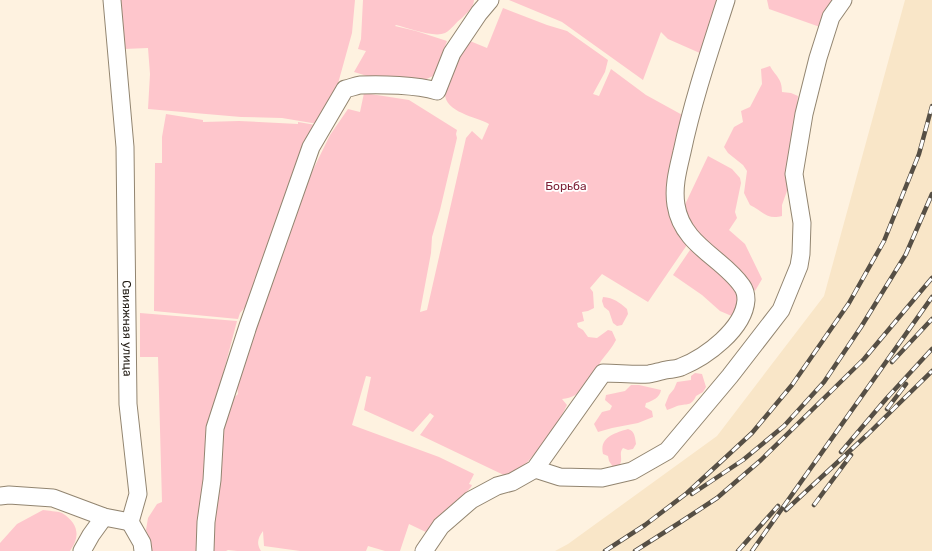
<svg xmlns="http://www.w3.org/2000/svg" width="932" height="551" viewBox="0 0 932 551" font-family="Rubik,sans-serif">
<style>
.built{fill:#f9e6c8}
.green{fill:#fec6cc}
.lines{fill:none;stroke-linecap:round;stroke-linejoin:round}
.minor-casing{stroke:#928570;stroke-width:19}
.minor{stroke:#fff;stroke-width:17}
.rail-casing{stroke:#564f45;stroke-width:4.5}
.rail{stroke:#fff;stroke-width:3;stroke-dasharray:9;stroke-linecap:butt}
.labels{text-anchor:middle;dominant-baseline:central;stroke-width:3.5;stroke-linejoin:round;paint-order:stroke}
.park-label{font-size:12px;fill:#7e2238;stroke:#fff}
.street-label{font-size:12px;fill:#231d15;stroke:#fff}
</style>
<rect width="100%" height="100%" fill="#fef2e0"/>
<path class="built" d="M905 0H932V551H555L568 544 717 436 824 296Z"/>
<path class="green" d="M121 0H355L352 33 334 98 318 124 282 118 241 117 148 109 150 74 148 48 124 49Z
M363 0H474C474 7 467 13 462 18 456 22 451 30 445 33 434 38 408 28 396 25L395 26 416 31 447 41 435 75C410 89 379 80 354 72L366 51 358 49 361 39Z
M509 0H718L702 54 668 39 661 32 643 80 562 22Z
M767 0H835L820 27 769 9Z
M503 8 547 25 567 31 608 60 605 72 593 94 599 96 611 69 646 95 686 117 672 174 689 242 648 302 602 274 590 288 593 292 594 308 588 311 582 312 584 321 577 323 578 327 583 330 588 337 597 338 608 330 612 331 616 340C612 348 606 354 601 361 593 377 582 398 562 399L567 405C553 434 534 458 510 478L420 435 434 416 430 413 413 432 364 410 371 377 366 376 352 425 439 457 474 474 469 484 472 485 471 487 430 534 409 524 400 551H385L368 546 366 551H300L264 546 263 531C258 538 256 543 261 551H237L228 550 226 551H210L217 451 229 402 238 394 237 386 251 336 308 180 330 135 348 109 360 112 364 93 409 100 457 130 456 134 457 138 440 210 432 237 431 253 420 312 427 310 466 138 472 131 482 140 489 124C476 117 444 112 445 93L465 39 487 48Z
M770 66C776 77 782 78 782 92L791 93 798 96 788 188 782 205V216C766 220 763 211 750 205L744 193 747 171 743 165 728 153 724 147 734 127 743 122 741 111 750 107 762 84 761 69Z
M166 114 203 120V122L239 121 298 124V122L316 125 247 305 240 313 238 319 154 311 155 163H162V137Z
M708 156 732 169 740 178 741 183 735 212 737 218 729 230 745 244 762 279 755 291 729 265 707 247 681 213Z
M692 247 718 268 739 294 734 317 720 311 702 295 673 275Z
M603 297C614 298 619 302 627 309L628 314 622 325 617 326 613 323 609 311 604 307 602 301Z
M140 313 237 321 209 427 199 551H150L151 542 146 530 148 518 157 504 162 502 158 357H140Z
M695 373 702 374 706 387 703 392 696 396C691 407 687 403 677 406 674 407 671 409 667 410L665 405 669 395 674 389 677 382 691 380V376Z
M631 385H639L661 390C660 397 653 401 646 403L645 407 652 411 653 417 638 423 612 428 598 432 594 424 602 412 610 410 612 406 605 400 606 395 625 391Z
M628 429C635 431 635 438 636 444L633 449 628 450 623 448C618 454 624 459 619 466L613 467 609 461 608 456 603 454C599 437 615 433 628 429Z
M43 510C48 511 57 511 62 513 78 523 81 536 70 551H0V543L17 524Z"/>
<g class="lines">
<g class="minor-casing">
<g id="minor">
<path id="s1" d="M112 0 125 147 128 404 138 494 130 522"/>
<path d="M535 469 560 477 602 478 632 471 667 451 730 376 781 310 799 266 801 254 802 223 794 174 804 114 818 58 831 17 843 0"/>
<path d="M0 496 9 495 53 498 104 517 130 522"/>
<path d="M130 522 142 543 143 551"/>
<path d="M82 551 91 535 104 517"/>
<path d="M205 551 206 522 212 480 215 428 248 326 311 147 345 89C350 88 355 86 360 85 381 84 417 85 437 91L452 53 479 13 490 0"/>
<path d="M424 551 441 526 471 500 497 486 512 482 535 469 603 373C618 373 634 375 649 374 654 373 661 371 666 370 671 369 677 369 681 367 706 357 744 329 746 300 746 295 745 290 742 286 723 258 682 245 676 205 673 187 678 169 682 152 693 100 710 50 726 0"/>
</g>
</g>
<use href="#minor" class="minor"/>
<g class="rail-casing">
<path id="rail" d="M892 362 932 319
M887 409 906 384
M841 452 886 399 932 349
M692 494 743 460 784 426 824 382 861 327 906 254 932 194
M814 505 851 455
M786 510 868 434 932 371
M605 551 645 525 687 493 752 433 792 385 849 303 884 241 919 154 932 106
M635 551 679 523 717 498 761 460 864 359 932 278
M738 551 778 506
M752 551 932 297"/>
</g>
<use href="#rail" class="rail"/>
</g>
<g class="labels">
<g class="park-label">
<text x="566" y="186">Борьба</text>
</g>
<g class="street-label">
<text stroke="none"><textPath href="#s1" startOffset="329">Свияжная улица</textPath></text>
</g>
</g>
</svg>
